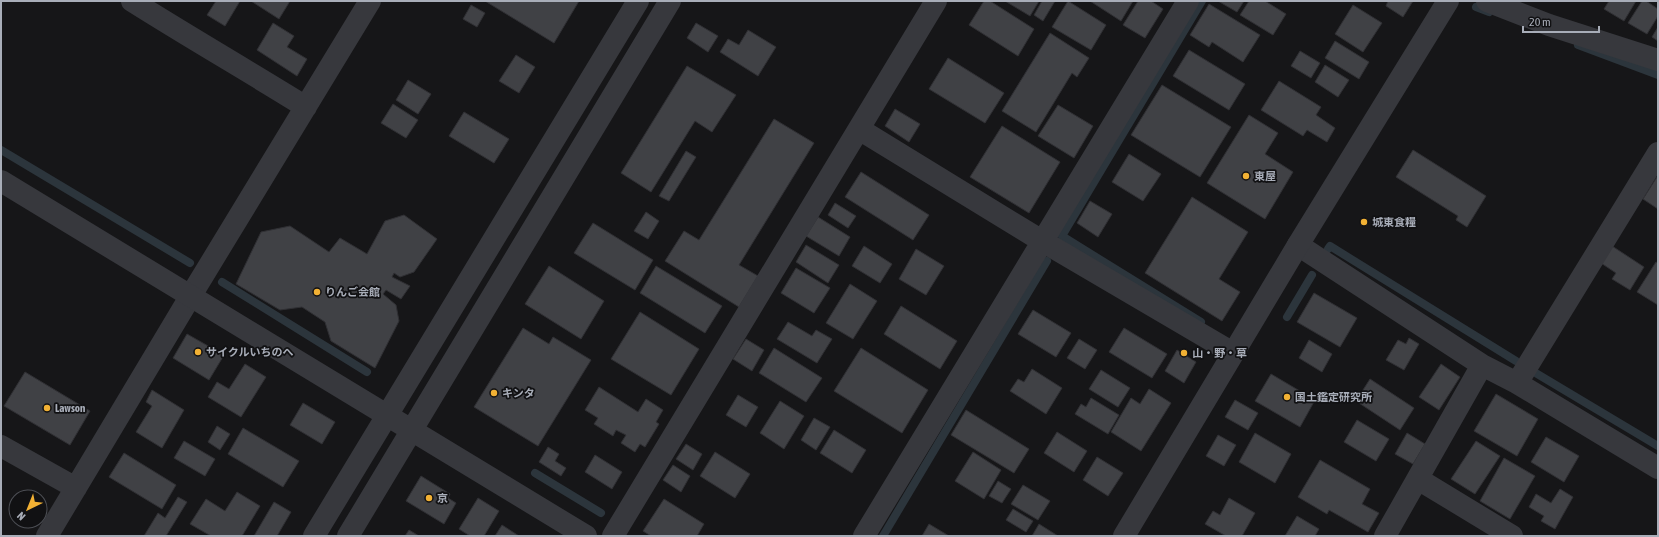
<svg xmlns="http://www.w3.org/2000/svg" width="1659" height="537" viewBox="0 0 1659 537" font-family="'Asap Condensed','Noto Sans JP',sans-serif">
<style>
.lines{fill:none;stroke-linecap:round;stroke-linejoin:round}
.stream{stroke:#2c353c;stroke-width:8}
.building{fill:#404145;stroke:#303034}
.minor{stroke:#37383d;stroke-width:22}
.tertiary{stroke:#37383d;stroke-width:22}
.poi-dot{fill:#f2b134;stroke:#111113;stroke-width:1.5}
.labels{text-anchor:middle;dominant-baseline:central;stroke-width:3.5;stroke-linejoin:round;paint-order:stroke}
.poi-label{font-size:11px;font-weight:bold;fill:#a8adb8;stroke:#111113;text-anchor:start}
</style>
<rect width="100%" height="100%" fill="#161618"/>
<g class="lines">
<path class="stream" d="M1476 7 1489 12
M1578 45 1658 75
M1 150 190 263
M1328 249 1330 246 1516 361
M222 282 367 372
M1287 317 1312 275
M1201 322 1062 236 1202 1
M1534 372 1658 446
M535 473 601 513
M883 536 1047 261"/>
</g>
<path class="building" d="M216 1H240L225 26 207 15Z
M251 1H290L279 19Z
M485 1H579L554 43Z
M984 1H990L1034 29 1018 56 969 25Z
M1005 1H1039L1030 16Z
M1042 1H1055L1043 21 1034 15Z
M1068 1 1106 25 1091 50 1052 27Z
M1090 1H1133L1121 21Z
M1138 1H1151L1163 9 1145 38 1123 25Z
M1218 1H1244L1237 12Z
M1249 1H1265L1286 14 1273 35 1240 15Z
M1388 1H1413L1403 17 1386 6Z
M1609 1H1636L1624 21 1604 9Z
M1642 1H1646L1658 9V16L1647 34 1628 23Z
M1209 4 1260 35 1243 62 1212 42 1209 47 1190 35Z
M471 5 485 13 477 27 463 19Z
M1353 5 1382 23 1363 52 1335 34Z
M273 23 294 36 287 47 307 59 297 76 257 50Z
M696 23 718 36 708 52 687 38Z
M1658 27V41L1652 37Z
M748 30 776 47 758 76 720 52 728 39 739 45Z
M1050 33 1089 58 1077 77 1072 73 1036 132 1002 111Z
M1335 41 1369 62 1359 79 1325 58Z
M1189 50 1245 84 1229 110 1173 76Z
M1300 51 1320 63 1311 78 1291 66Z
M516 55 535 67 519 93 499 81Z
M948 58 1004 93 985 123 929 89Z
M1325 65 1349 80 1338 97 1315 82Z
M687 66 736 95 712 132 695 121 651 192 621 173Z
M408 80 431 94 418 114 396 100Z
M1279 81 1321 107 1316 115 1335 128 1327 142 1307 130 1303 136 1261 110Z
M1162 85 1231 127 1200 177 1131 135Z
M393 104 418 120 406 138 381 123Z
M1058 105 1093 126 1074 158 1038 136Z
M895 109 920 124 909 142 885 126Z
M464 112 509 139 494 163 449 136Z
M1249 115 1278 133 1265 154 1293 172 1265 219 1207 183Z
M774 119 814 143 739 265 758 276 739 307 665 261 684 231 699 240Z
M1002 126 1060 162 1029 213 970 177Z
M1413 150 1486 196 1467 227 1456 220 1458 216 1396 177Z
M686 151 696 157 669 201 659 196Z
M1129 154 1161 174 1143 201 1112 182Z
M861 172 929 215 913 240 845 197Z
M1657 177 1658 178V209L1643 199Z
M1192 197 1248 232 1219 279 1240 292 1222 321 1145 273Z
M1090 201 1112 214 1098 237 1077 223Z
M835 203 856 216 848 228 828 215Z
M646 212 659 221 648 239 634 231Z
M404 215 437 239 414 272 400 277 394 273 392 277 410 286 401 299 386 290 383 294 396 305 399 321 375 368 331 341 325 322 302 307 280 310 236 284 261 232 290 226 329 252 340 238 367 254 385 221Z
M818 217 850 237 839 256 806 236Z
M593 223 653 260 635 290 574 253Z
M806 245 839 265 828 283 796 262Z
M864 246 892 264 880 283 852 266Z
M1612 246 1644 267 1630 290 1612 279 1616 273 1601 263Z
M916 249 944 266 926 295 899 279Z
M1656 262 1658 263V305L1637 292Z
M549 266 604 301 581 339 525 304Z
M656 266 722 306 705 333 640 293Z
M796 268 830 288 814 313 781 293Z
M850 284 877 301 853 339 826 323Z
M1314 293 1357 318 1340 347 1297 322Z
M901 306 957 341 940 369 884 334Z
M1033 310 1071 333 1056 357 1018 334Z
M640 312 699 349 671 395 611 359Z
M788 322 812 336 816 330 832 339 817 363 777 339Z
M523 328 549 344 553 337 591 360 538 446 474 407Z
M1124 328 1167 354 1152 378 1109 352Z
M187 334 224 355 209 380 173 358Z
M1409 338 1419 344 1404 370 1386 360 1398 340 1406 344Z
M746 339 764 350 752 371 733 359Z
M1079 339 1097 350 1085 369 1067 358Z
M1309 340 1332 354 1322 372 1299 358Z
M774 348 822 378 806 402 759 373Z
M861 348 928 390 902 433 834 391Z
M1177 350 1196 362 1184 383 1165 371Z
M245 364 266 377 241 417 208 397 217 382 229 389Z
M1441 364 1460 377 1439 410 1419 397Z
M1032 369 1062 388 1046 414 1010 391 1018 379 1024 382Z
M1101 370 1130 388 1118 407 1089 389Z
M25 372 90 411 70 445 4 406Z
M1271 374 1315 400 1300 427 1255 401Z
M1370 379 1414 408 1400 430 1356 401Z
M599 387 638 412 646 399 663 410 656 422 659 424 645 447 640 444 635 452 621 443 626 435 616 430 613 436 594 424 598 418 585 410Z
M1149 389 1171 403 1141 451 1111 432 1131 398 1140 404Z
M152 390 184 410 162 448 136 432 152 406 146 402Z
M1496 394 1538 419 1517 456 1474 431Z
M738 395 758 407 746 427 726 415Z
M1091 398 1119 415 1108 434 1075 414 1081 404 1086 407Z
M1235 400 1258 413 1248 430 1225 417Z
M780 401 804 416 784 449 760 433Z
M303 403 335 422 322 444 290 425Z
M966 410 1029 449 1014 473 951 435Z
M814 418 830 427 816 450 801 440Z
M1357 420 1389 439 1376 461 1344 442Z
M217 426 230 434 220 450 208 442Z
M243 428 299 461 283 487 228 454Z
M834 430 866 450 852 473 820 453Z
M1057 432 1087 451 1074 472 1044 453Z
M1255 433 1291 454 1275 483 1239 462Z
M1407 433 1425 444 1413 464 1395 454Z
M1218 435 1236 445 1224 466 1206 456Z
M1546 437 1579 456 1564 482 1531 462Z
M184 441 215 459 205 476 174 458Z
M1476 441 1500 456 1475 494 1451 479Z
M686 444 702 454 693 470 676 459Z
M548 447 559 454 555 461 566 468 561 476 539 462Z
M715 452 750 474 735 498 700 476Z
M973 452 1001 470 984 499 955 481Z
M124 453 176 485 162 509 109 477Z
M595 455 622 472 612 489 585 472Z
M1097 457 1123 473 1108 496 1083 480Z
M1504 458 1535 476 1510 519 1480 501Z
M1320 460 1370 489 1362 504 1379 513 1368 532 1329 510 1327 514 1298 497Z
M673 465 690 476 681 492 663 480Z
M421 476 450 494 448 498 456 503 444 524 406 501Z
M998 481 1011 489 1002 503 989 496Z
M1023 485 1050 501 1038 520 1011 504Z
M1560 489 1573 497 1555 529 1541 521 1544 516 1529 507 1536 494 1551 503Z
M237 492 260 506 242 536H211L190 524 206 499 225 511Z
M178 497 187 502 166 536H144L158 513 165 518Z
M478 498 499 511 484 536H470L459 529Z
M1229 498 1255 513 1242 536H1226L1205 524 1213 511 1220 515Z
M664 499 704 524 697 536H651L643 531Z
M274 502 291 512 277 536H254Z
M1013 509 1033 521 1026 532 1006 520Z
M1297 516 1319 529 1315 536H1285Z
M929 524 949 536H922Z
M1039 524 1058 536H1032Z
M502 525 519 536H495Z
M409 530 419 536H405Z"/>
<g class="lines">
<path class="minor" d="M132 1C189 37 248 71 306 107
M1487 1 1549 25 1658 60
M859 129 1042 241 1233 353
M1298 245 1482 365 1517 383 1658 468
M1517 383 1658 153
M1 446 76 488
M1418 479 1512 536
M47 536 190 297 370 1
M613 536 936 1
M864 536 1188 1
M1385 536 1482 365"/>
<path class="tertiary" d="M1 181 586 536
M314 536 638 1
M348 536 670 1
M1124 536 1298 245 1448 1"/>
</g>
<g class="poi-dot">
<circle cx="1246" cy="176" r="4"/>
<circle cx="1364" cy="222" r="4"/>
<circle cx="317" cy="292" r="4"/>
<circle cx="198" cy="352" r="4"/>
<circle cx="1184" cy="353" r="4"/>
<circle cx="494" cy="393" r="4"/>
<circle cx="1287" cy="397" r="4"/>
<circle cx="47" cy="408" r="4"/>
<circle cx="429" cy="498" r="4"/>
</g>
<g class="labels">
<g class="poi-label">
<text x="1254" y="176">東屋</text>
<text x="1372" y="222">城東食糧</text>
<text x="325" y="292">りんご会館</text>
<text x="206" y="352">サイクルいちのへ</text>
<text x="1192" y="353">山・野・草</text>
<text x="502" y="393">キンタ</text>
<text x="1295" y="397">国土鑑定研究所</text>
<text x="55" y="408">Lawson</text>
<text x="437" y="498">京</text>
</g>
</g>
<rect width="1659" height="537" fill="none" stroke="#a8adb8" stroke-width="4"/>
<g transform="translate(28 509) rotate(223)"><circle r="19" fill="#111113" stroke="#4d4f55"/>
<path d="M0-3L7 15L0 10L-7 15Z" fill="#f2b134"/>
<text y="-6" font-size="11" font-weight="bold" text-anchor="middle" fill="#a8adb8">N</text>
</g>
<path d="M1523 26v6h76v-6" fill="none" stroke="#a8adb8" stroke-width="2"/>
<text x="1529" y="26" font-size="12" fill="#a8adb8" stroke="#111113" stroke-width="3" paint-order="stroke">20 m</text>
</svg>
